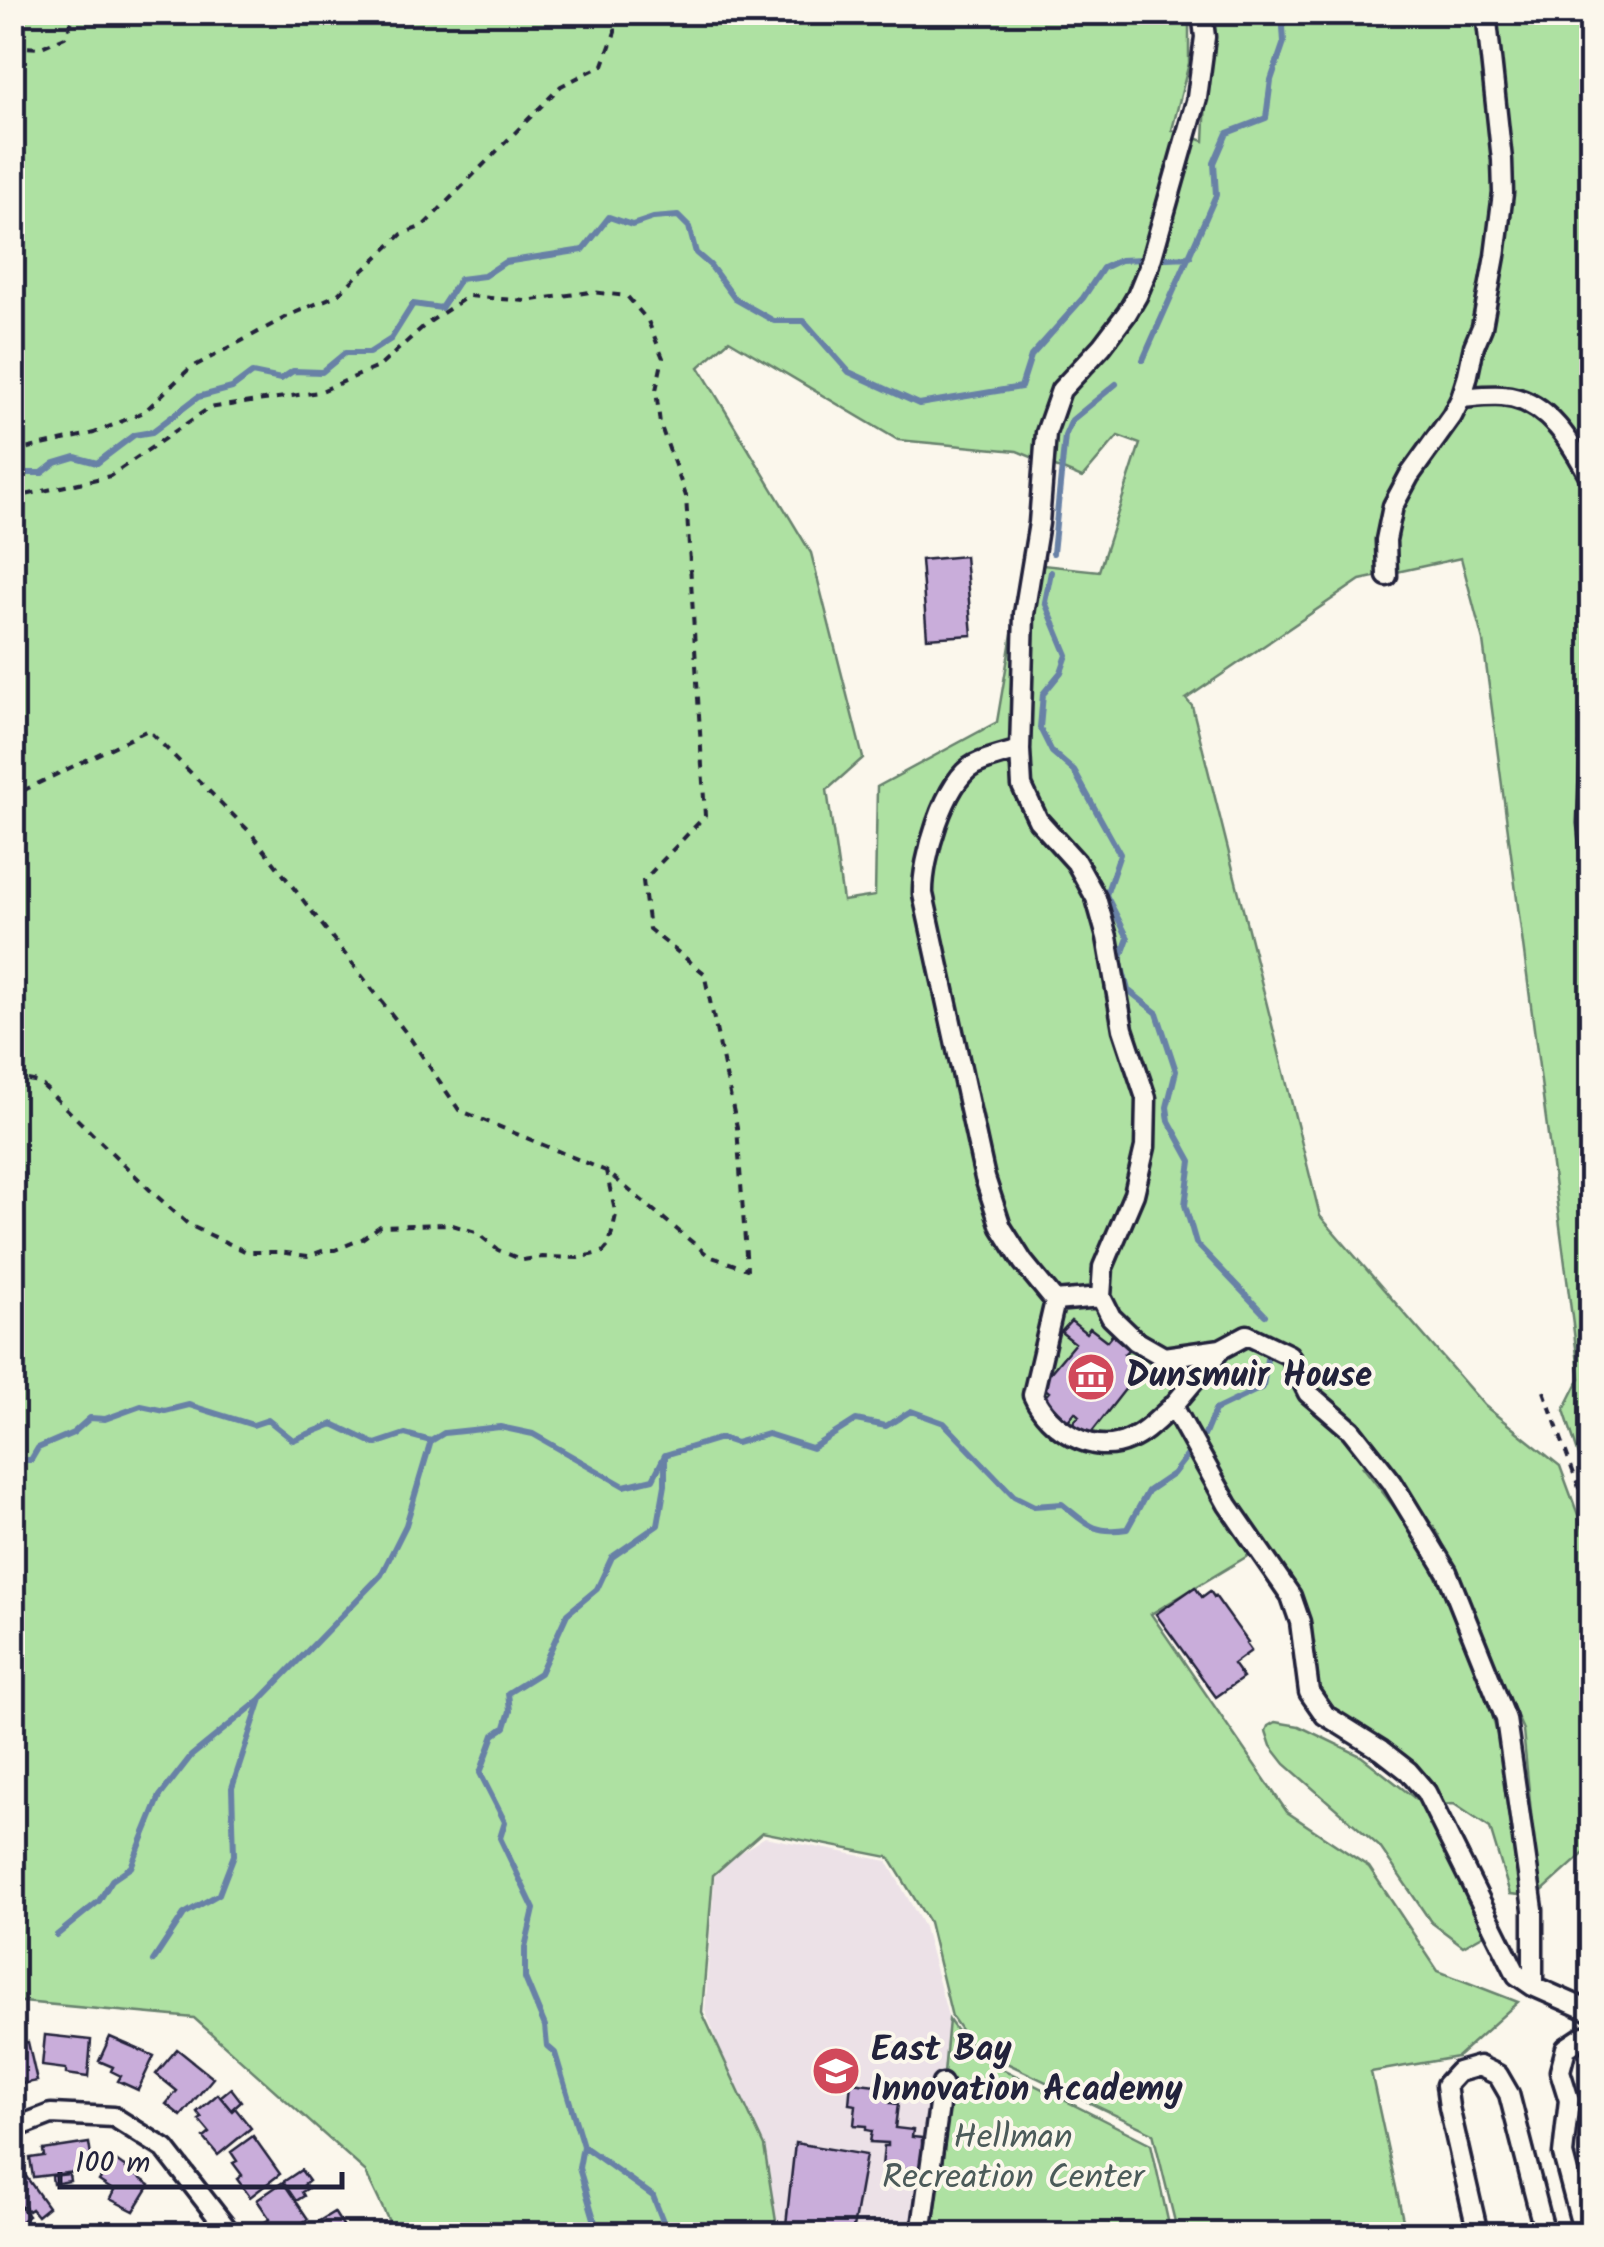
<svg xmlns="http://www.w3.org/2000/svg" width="1604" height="2247" viewBox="0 0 1604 2247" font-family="Kalam,sans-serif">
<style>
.built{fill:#ece1e7}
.green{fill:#aee1a2;stroke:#68826e;stroke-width:2.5;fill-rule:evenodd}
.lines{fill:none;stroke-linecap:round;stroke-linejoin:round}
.stream{stroke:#6781a6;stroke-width:6}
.building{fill:#c9adda;stroke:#22223b;stroke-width:2.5}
.minor-casing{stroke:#22223b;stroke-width:25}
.path{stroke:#22223b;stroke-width:4;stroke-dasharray:8 8;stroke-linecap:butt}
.minor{stroke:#fbf7ec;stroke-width:18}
.labels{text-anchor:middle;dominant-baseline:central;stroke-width:8;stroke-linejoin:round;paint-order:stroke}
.poi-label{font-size:35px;font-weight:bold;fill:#22223b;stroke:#fbf7ec;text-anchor:start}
.park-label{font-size:35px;fill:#4c5b5a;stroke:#fbf7ec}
</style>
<rect width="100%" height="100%" fill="#fbf7ec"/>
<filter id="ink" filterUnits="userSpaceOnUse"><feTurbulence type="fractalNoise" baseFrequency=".01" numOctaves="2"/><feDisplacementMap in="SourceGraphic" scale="20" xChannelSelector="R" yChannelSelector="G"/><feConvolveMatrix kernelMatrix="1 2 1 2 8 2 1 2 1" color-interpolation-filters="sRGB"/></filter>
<g filter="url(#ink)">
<path class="built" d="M765 1837 887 1861 924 1927 949 2020 929 2234H748V2122L705 2010 715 1869Z"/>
<path class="green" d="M12 13H1189V63L1172 130 1204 141 1210 13H1583L1592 29 1591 1492 1564 1410 1580 1378 1483 641 1461 558 1360 580 1186 699 1192 706 1320 1216 1485 1406 1560 1466 1591 1550V1847L1539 1894 1523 1730 1438 1533 1388 1463 1363 1467 1418 1538 1445 1596 1491 1710 1509 1782 1521 1895 1510 1894 1490 1828 1454 1804 1439 1805 1416 1769 1318 1696 1294 1590 1264 1541 1246 1557 1151 1614 1287 1812 1369 1867 1438 1971 1518 2002 1457 2057 1371 2072 1406 2234H1178L1153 2133 973 2047 952 2017 929 1922 889 1857 762 1832 713 1875 702 2012 764 2146 778 2234H395L365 2171 194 2018 13 2001ZM729 340 898 440 1017 451 1082 478 1118 436 1140 444 1099 571 1024 563 997 722 877 787 875 896 843 901 827 790 863 758 811 553 699 367Z
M1275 1722 1299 1726 1361 1756 1421 1803 1486 1933 1463 1946 1431 1922 1380 1847 1285 1764 1271 1746 1266 1731 1268 1726Z
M949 2020 973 2054 1151 2144 1171 2234H929Z"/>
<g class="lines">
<path class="stream" d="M1143 360 1216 195 1214 163 1227 133 1266 118 1271 80 1284 42 1282 12
M12 473H42L55 463 75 457 97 463 134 435 152 432 198 397 232 388 252 373 281 379 293 371 322 372 345 353H369L391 339 413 304 441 308 460 279 484 276 505 262 583 250 609 217 632 225 653 218 678 216 689 227 696 253 710 265 735 299 774 321H804L849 372 919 404 1021 387 1031 356 1083 298 1103 268 1120 260 1190 257
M1053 553 1065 436 1072 420 1116 384
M1051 572 1045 602 1067 655 1061 672 1043 694 1040 728 1052 752 1074 771 1120 854 1106 895 1128 938 1120 960 1128 990 1157 1013 1176 1071 1167 1107 1169 1121 1191 1161 1185 1205 1196 1243 1265 1315
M1205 1434 1215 1410 1263 1387 1267 1359
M12 1460H31L38 1448 73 1433 90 1418 105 1419 141 1406 165 1411 189 1405 253 1425 268 1420 293 1440 333 1424 375 1444 405 1434 431 1441 444 1433 500 1427 533 1434 624 1486 653 1479 665 1455 721 1438 736 1443 768 1434 812 1448 856 1420 886 1426 911 1411 944 1423 1014 1496 1034 1506 1062 1504C1087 1524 1093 1534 1127 1529L1148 1491 1173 1474 1190 1452
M57 1935 99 1901 112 1880 131 1867 160 1796 191 1756 260 1700
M153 1961 184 1914 219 1894 234 1855 232 1788 261 1699 381 1575 406 1525 431 1441
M583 2146 653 2196 668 2234
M593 2234 597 2229 579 2168 583 2146 555 2053 547 2046 545 2026 525 1978V1948L534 1909 500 1838 505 1822 480 1773 494 1735 505 1727 510 1711 508 1693 540 1673 567 1614 597 1589 612 1557 658 1525 665 1485V1456"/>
</g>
<path class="building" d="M965 556 972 635 927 638 921 560Z
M1071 1321 1086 1333 1090 1328 1107 1341 1112 1335 1129 1349 1124 1354 1141 1369 1087 1438 1071 1425 1079 1416 1075 1412 1066 1423 1040 1402 1049 1392 1040 1385 1075 1343 1061 1332Z
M1195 1587 1202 1597 1210 1591 1214 1597 1215 1596 1248 1642 1246 1644 1251 1651 1233 1664 1243 1678 1216 1697 1156 1614Z
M45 2035 91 2040 88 2077 66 2074V2069L42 2066Z
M110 2037 154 2056 138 2090 118 2081 121 2076 111 2071 113 2067 99 2061Z
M28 2042 37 2081 16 2085 12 2077V2045Z
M177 2049 213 2078 181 2116 166 2104 177 2091 156 2074Z
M851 2082 892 2087 890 2103 898 2104 895 2128 913 2130 912 2137 922 2138V2171L882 2167 884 2146H888V2143L870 2142 872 2131 866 2130V2126L854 2125 856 2105 849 2104Z
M231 2088 241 2101 231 2110 220 2097Z
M218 2094 232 2111 235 2108 251 2128 218 2155 204 2138 210 2133 199 2120 202 2118 197 2112Z
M253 2136 280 2174 250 2197 237 2179 242 2175 233 2163 237 2161 231 2152Z
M89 2143 93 2170 33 2177 30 2158 44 2156 43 2150Z
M795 2143 866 2155 852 2234H785Z
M1592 2155V2194L1582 2157Z
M113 2159 150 2185 134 2211 110 2199 114 2191 99 2181Z
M17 2164 48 2207 37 2216 31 2209 28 2211 24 2206 12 2214V2167Z
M301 2170 309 2181 304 2185 307 2189 302 2192 304 2196 296 2201 283 2182Z
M69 2174 70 2181 53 2184 52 2176Z
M283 2182 308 2219 285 2234H273L265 2222 270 2219 257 2200Z
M21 2207 28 2216 16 2225 12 2222V2214Z
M334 2212 348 2234H298Z"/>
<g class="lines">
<g class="minor-casing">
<path id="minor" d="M1202 12 1205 37 1197 98 1150 264 1137 296 1127 313 1102 346 1061 390 1046 433 1039 523 1024 614 1020 750 1022 786 1038 820 1076 862 1096 898 1107 937 1123 1029 1146 1098 1145 1147 1134 1194 1103 1267 1101 1297 1111 1317 1136 1341 1164 1357 1221 1349
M1461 398C1474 397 1489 395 1502 396 1548 399 1573 445 1592 481
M1387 576 1386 540 1393 506 1409 476 1452 416 1461 398 1467 379 1474 346 1482 327 1495 256 1503 193 1502 160 1486 12
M1592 716 1588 823 1592 865
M1020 750C1006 754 988 758 974 765 944 781 922 861 923 894L985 1178 1001 1227 1023 1262 1055 1301 1033 1395C1048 1429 1093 1457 1129 1440 1146 1433 1159 1418 1173 1406L1228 1505 1291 1596 1300 1622 1309 1692 1325 1715 1381 1750 1408 1771 1426 1792 1517 1975 1533 1986 1592 2012
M1055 1301 1101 1297
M1173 1406 1221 1349 1247 1335 1289 1355 1308 1393 1351 1430 1392 1482 1447 1572 1506 1719 1533 1909V1986
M12 2129 51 2114 114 2117 165 2149 231 2234
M921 2234 942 2084
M1478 2234 1449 2107 1446 2085 1458 2072 1479 2066 1498 2075 1509 2094 1545 2234
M1584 2234 1563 2154 1569 2100 1560 2071 1566 2048 1584 2036 1592 2034"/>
</g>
<path class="path" d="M12 46 39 48 65 37 76 12
M12 452 94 433 144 412 189 369 292 314 337 295 402 234 423 226 561 86 603 65 615 32V12
M12 498 110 476 209 408 319 392 380 366 425 325 468 296 525 301 591 292 627 296 648 321 663 358 656 390 660 424 686 496 705 816 643 881 649 929 704 973 737 1127 747 1269 709 1256 606 1171 459 1110 410 1038 251 833 148 730 12 796
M12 1077 39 1082 150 1190 189 1225 247 1252H279L308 1256 325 1250H335L362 1239 380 1226 449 1224 476 1232 498 1250 523 1260 542 1257 578 1258 603 1252 609 1245 616 1215 606 1171
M1544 1391 1592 1524"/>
<use href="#minor" class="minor"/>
</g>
</g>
<defs>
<g id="museum-disc" transform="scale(2.5)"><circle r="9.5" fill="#d1495b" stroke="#fbf7ec"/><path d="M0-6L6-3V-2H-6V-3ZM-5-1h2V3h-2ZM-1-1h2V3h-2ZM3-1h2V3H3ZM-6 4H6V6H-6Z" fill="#fff"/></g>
<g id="school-disc" transform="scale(2.5)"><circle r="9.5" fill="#d1495b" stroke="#fbf7ec"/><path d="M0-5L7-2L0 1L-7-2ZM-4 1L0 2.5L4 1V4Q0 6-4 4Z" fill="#fff"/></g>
</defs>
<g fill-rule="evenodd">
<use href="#museum-disc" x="1091" y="1377"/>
<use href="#school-disc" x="836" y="2071"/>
</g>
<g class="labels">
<g class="poi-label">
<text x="1126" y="1377">Dunsmuir House</text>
<text x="871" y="2051">East Bay<tspan x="871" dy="40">Innovation Academy</tspan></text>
</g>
<g class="park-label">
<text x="1013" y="2139">Hellman<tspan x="1013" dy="40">Recreation Center</tspan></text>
</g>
</g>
<rect width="1604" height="2247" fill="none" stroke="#fbf7ec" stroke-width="50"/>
<rect x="25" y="25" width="1554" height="2197" fill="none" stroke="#22223b" stroke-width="4" filter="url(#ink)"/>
<path d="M60 2172v15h282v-15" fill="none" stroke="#22223b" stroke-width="5"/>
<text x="75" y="2172" font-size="30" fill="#22223b" stroke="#fbf7ec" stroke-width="8" paint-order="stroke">100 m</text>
</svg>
